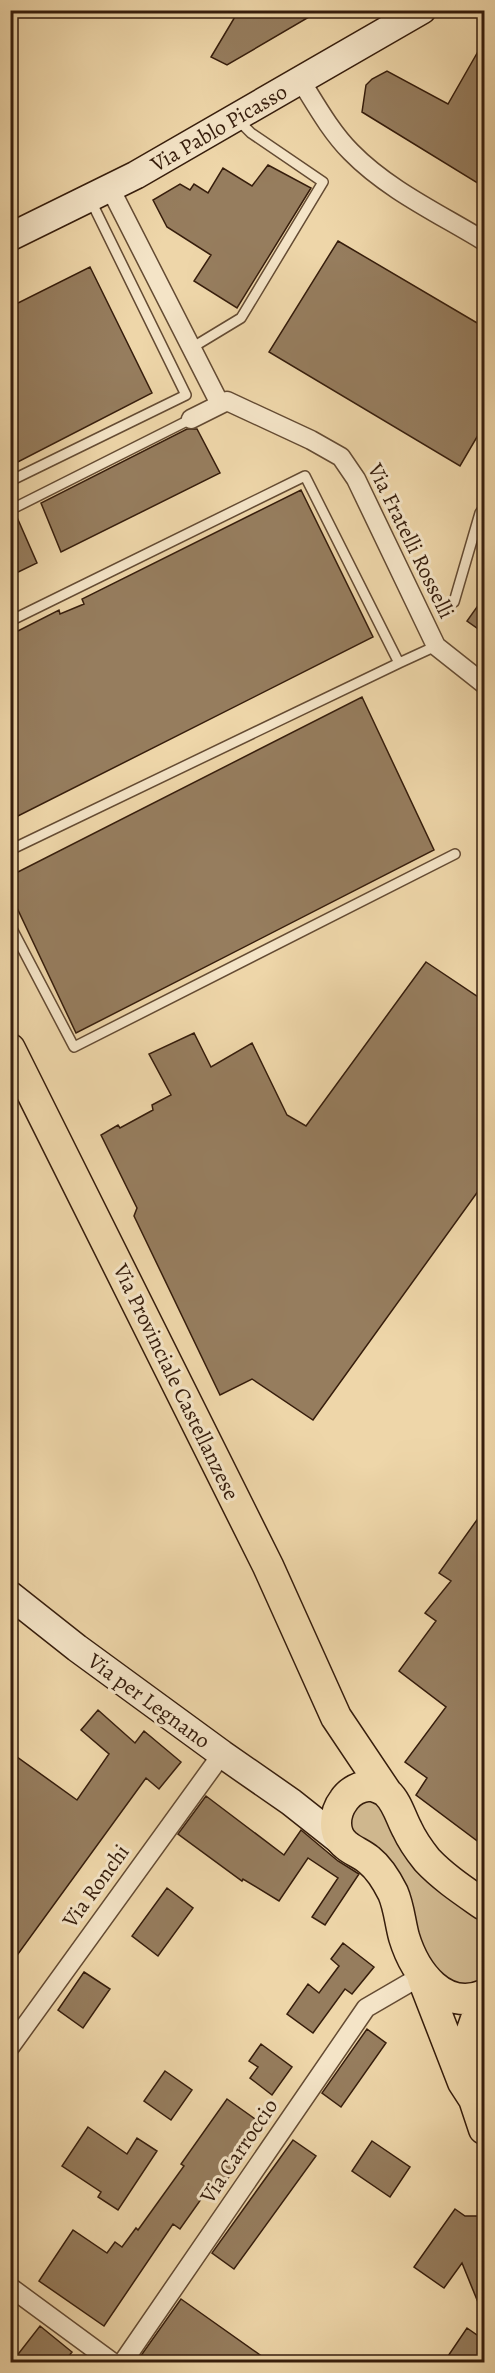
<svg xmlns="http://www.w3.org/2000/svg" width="495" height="2373" viewBox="0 0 495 2373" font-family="Alegreya,serif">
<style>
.green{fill:#cfb78e;stroke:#826a4d;stroke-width:1.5}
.building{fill:#967d5e;stroke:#361d0c;stroke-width:1.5}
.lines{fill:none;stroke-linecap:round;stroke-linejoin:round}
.lane-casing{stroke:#644b33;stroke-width:12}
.street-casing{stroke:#644b33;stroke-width:21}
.secondary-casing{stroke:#361d0c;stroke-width:30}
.primary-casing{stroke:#361d0c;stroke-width:33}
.lane{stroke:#f4e4c7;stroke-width:9}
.street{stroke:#f4e4c7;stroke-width:18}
.secondary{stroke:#f4e4c7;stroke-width:27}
.primary{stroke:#eed6a9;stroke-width:30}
.labels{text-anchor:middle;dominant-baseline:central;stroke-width:6;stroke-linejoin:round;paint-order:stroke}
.street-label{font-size:22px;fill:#361d0c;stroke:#f4e4c7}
</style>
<rect width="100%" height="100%" fill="#eed6a9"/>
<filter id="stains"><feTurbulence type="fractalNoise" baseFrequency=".00333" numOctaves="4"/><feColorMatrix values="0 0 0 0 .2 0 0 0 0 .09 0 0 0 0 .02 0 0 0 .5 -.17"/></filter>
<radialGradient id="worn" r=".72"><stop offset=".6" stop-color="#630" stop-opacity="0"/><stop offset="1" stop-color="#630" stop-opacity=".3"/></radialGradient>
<path class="green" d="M375 1798 484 1918V1986H443L349 1824 358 1802Z"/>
<path class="building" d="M239 10H321L227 65 211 57Z
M484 41V187L362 112 366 85 372 79 387 71 448 104Z
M268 165 311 188 237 308 194 281 211 255 167 227 153 200 180 184 190 190 194 184 208 193 223 168 252 186Z
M338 241 484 327V425L460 466 269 352Z
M90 267 152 393 10 466V307Z
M187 429H197L220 473 61 552 41 503Z
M301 490 373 637 10 820V635L59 610 60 614 84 604 82 599Z
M16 515 37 563 10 576V517Z
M484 597V633L467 621Z
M362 697 434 850 76 1033 10 893V876Z
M426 962 484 1001V1183L313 1420 252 1379 220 1395 134 1216 137 1208 101 1135 118 1125 120 1128 153 1110 152 1105 171 1095 149 1054 194 1033 211 1067 252 1043 287 1115 306 1126Z
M484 1510V1846L416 1795 427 1778 405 1762 446 1707 399 1671 436 1621 425 1613 451 1581 439 1573Z
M98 1710 135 1743 144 1731 181 1762 159 1789 146 1778 10 1965V1752L77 1800 109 1754 81 1730Z
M206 1796 284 1855 301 1830 338 1861 359 1874 325 1925 312 1917 338 1878 308 1858 279 1901 243 1879 242 1881 178 1834Z
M167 1888 193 1908 158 1956 132 1936Z
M343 1943 374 1967 352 1994 345 1989 313 2033 287 2014 308 1984 319 1993 339 1966 331 1959Z
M84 1972 110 1989 83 2028 58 2010Z
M367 2029 386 2043 341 2107 322 2093Z
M261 2044 292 2067 272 2095 250 2078 258 2067 249 2061Z
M165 2071 192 2090 171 2120 144 2101Z
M227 2099 265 2126 219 2191 211 2185 180 2229 173 2224 104 2326 39 2281 73 2230 107 2253 115 2242 122 2247 136 2228 138 2230 184 2166 181 2164Z
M88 2127 127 2154 137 2138 157 2151 118 2210 98 2197 101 2192 62 2166Z
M293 2140 316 2156 234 2269 212 2253Z
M372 2141 410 2167 390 2197 352 2171Z
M455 2209 465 2216H478L484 2236V2317L462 2263 444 2288 414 2267Z
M181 2299 270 2362H147L140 2357Z
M40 2326 72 2352 64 2362H12Z
M467 2328 484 2340V2362H444Z"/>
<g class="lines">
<g class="lane-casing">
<path id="lane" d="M198 344 241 318 323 182 251 133 238 120
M10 481 186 395 91 201
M10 510 191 419
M454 602 480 513 484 507
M10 621 305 476 399 663 10 850
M399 663 436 646
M10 925 74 1047 455 854"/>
</g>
<g class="street-casing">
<path id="street" d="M301 81C316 105 331 132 351 152 388 190 440 214 484 241
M110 188 220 404
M191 419 227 401 311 440 341 457 356 479 436 646 484 684
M10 2047 222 1754
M10 2287 112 2362
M123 2362 366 2008 409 1983"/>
</g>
<g class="secondary-casing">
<path id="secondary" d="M10 237 136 175 422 10
M10 1595 77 1648 222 1754 291 1802 344 1844"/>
</g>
<g class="primary-casing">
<path id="primary" d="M10 1049 268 1566 336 1717 387 1793
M484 1905C464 1891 444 1878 427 1860 419 1850 412 1840 407 1829 401 1818 397 1802 387 1793 384 1790 375 1786 371 1786 361 1785 349 1792 344 1800 334 1813 332 1834 346 1845 353 1851 362 1854 369 1860 379 1868 387 1881 393 1893 399 1907 400 1922 404 1937 415 1973 444 2012 484 1995
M423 1979 463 2082 474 2099 484 2129
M473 2081C466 2050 468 2031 484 2003"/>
</g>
<use href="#lane" class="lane"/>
<use href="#street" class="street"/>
<use href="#secondary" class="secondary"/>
<use href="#primary" class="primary"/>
</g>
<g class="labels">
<g class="street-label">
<text transform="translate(219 128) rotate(-30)">Via Pablo Picasso</text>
<text transform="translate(411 541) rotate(64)">Via Fratelli Rosselli</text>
<text transform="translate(176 1382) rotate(64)">Via Provinciale Castellanzese</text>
<text transform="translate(149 1701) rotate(36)">Via per Legnano</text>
<text transform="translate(96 1886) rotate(-54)">Via Ronchi</text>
<text transform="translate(239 2151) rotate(-56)">Via Carroccio</text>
</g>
</g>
<rect width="495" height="2373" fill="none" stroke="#eed6a9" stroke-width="36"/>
<rect x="12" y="12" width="471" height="2349" fill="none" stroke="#361d0c" stroke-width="3"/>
<rect x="18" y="18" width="459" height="2337" fill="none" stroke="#361d0c" stroke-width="1.5"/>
<rect width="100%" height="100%" filter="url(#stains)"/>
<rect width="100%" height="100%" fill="url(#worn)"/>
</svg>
